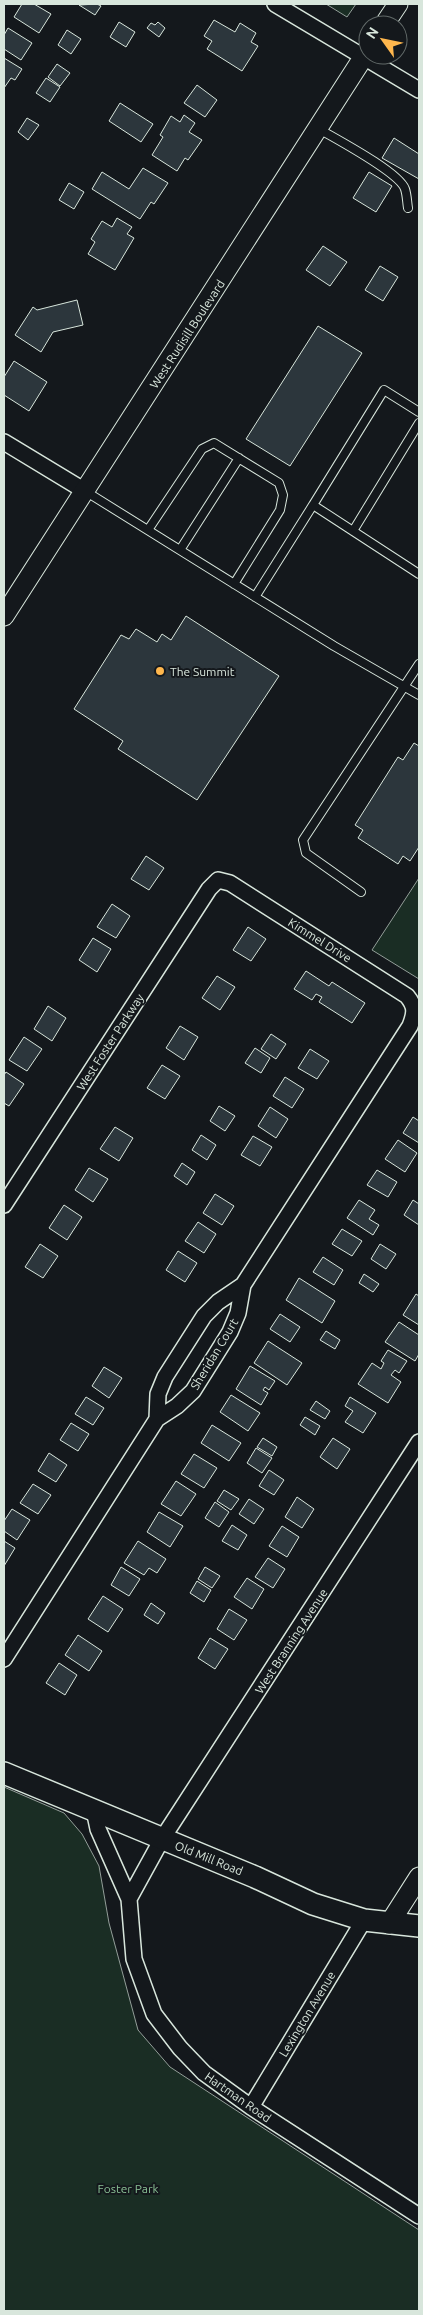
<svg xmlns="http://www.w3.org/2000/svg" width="423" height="2315" viewBox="0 0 423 2315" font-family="Ubuntu,sans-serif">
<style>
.green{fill:#1a2d24;stroke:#939e99}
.building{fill:#2c363c;stroke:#d8e6dc}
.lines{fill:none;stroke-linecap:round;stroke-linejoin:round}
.service-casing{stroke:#d8e6dc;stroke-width:10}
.minor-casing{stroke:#d8e6dc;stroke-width:18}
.tertiary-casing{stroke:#d8e6dc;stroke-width:21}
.secondary-casing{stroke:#d8e6dc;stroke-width:24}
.service{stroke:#14181c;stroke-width:8}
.minor{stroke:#14181c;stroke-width:15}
.tertiary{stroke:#14181c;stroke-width:19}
.secondary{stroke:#14181c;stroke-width:21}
.poi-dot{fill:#ffb74d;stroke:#14181c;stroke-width:2}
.labels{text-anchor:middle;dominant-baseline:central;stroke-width:4;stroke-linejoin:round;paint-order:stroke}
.street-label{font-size:12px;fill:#d8e6dc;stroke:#14181c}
.poi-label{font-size:12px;fill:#d8e6dc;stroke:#14181c;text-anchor:start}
.park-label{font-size:12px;fill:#8ac095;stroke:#14181c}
</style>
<rect width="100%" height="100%" fill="#14181c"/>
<path class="green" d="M326 4H356L347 17Z
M419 878V979L372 950Z
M4 1787 64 1813 82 1834 99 1866 109 1923 138 2030 170 2067 419 2230V2311H4Z"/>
<path class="building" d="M22 4H34L51 14 39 33 14 17Z
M97 4 101 6 95 15 79 5Z
M214 20 235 32 240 23 256 33 251 42 258 46 242 71 207 49 212 41 204 36Z
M119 22 135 32 126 47 110 37Z
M158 22 165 28 159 37 147 28 151 23 155 25Z
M8 28 32 43 21 60 4 49V35Z
M67 30 81 39 71 54 58 45Z
M4 58 22 69 15 80 11 78 4 88Z
M57 64 70 73 60 86 48 77Z
M46 78 60 87 50 102 36 93Z
M197 85 217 100 205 117 184 103Z
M120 103 153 124 141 142 109 121Z
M184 115 195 123 189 132 202 140 188 160 185 158 177 171 152 155 163 137 160 135 171 116 180 122Z
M27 118 39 125 28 140 18 132Z
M394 138 419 154V179L382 158Z
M143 168 168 183 154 204 151 202 140 219 92 189 102 172 129 189Z
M369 172 392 186 376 212 353 198Z
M69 183 84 192 74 209 59 200Z
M117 218 132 227 127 234 134 238 115 270 88 254 95 242 91 239 102 221 112 227Z
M323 246 347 262 330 286 306 270Z
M380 266 398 277 383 301 365 290Z
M77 300 83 325 53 332 41 352 15 335 33 307 37 310Z
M318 326 362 353 290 466 246 439Z
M14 361 47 382 29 411 4 395V377Z
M186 616 279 676 197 800 118 749 123 741 74 709 121 635 129 639 136 629 157 642 162 634 171 640Z
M414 743 419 746V847L410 861 403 856 398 864 358 838 363 830 355 825 398 757 403 760Z
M146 856 164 868 149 890 131 879Z
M112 904 130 916 116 938 97 927Z
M248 927 266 939 251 961 233 950Z
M93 938 111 949 97 972 79 960Z
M306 971 329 986 332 982 365 1003 352 1023 319 1002 322 997 316 994 312 1000 294 989Z
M217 976 235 987 220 1010 202 998Z
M48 1006 66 1018 52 1041 34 1029Z
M180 1026 198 1037 184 1060 166 1048Z
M271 1034 286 1044 276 1059 261 1049Z
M24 1037 42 1049 27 1071 9 1060Z
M255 1048 270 1058 261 1073 245 1063Z
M310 1049 329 1061 317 1079 298 1068Z
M162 1065 180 1076 165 1099 147 1088Z
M6 1072 24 1084 9 1106 4 1103V1075Z
M285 1077 304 1089 292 1108 273 1096Z
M219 1106 235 1116 225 1131 210 1121Z
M270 1107 288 1119 276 1138 258 1126Z
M413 1117 419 1121V1143L403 1133Z
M115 1127 133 1138 119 1161 100 1149Z
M201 1135 216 1145 207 1160 192 1150Z
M253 1136 272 1147 260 1166 241 1155Z
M398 1140 417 1153 405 1172 385 1159Z
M182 1163 195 1172 187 1185 174 1176Z
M89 1168 108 1179 93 1202 75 1190Z
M377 1170 397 1182 388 1197 367 1185Z
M215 1194 234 1206 222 1225 203 1213Z
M359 1200 375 1210 369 1219 379 1225 373 1235 347 1218Z
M413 1200 419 1204V1225L404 1215Z
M64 1205 82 1217 67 1240 49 1228Z
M198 1222 216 1234 204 1253 185 1241Z
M342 1229 362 1241 352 1256 332 1244Z
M40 1244 58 1256 43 1278 25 1267Z
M380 1244 396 1254 386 1269 371 1259Z
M178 1251 197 1263 185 1282 166 1270Z
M323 1257 343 1270 334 1285 313 1272Z
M364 1274 379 1284 373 1292 359 1283Z
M299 1278 335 1301 322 1323 286 1300Z
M416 1294 419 1296V1325L403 1315Z
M280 1314 300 1327 290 1342 270 1329Z
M399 1322 419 1335V1354L415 1361 385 1342Z
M326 1331 340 1340 335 1349 320 1340Z
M268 1341 302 1363 287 1385 254 1363Z
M388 1350 407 1361 399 1373 395 1370 391 1375 401 1382 388 1403 358 1384 372 1363 381 1369 384 1363 381 1361Z
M250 1366 275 1381 269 1390 265 1387 263 1390 268 1393 261 1405 236 1389Z
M104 1367 122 1378 109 1398 92 1386Z
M231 1395 260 1413 248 1431 220 1412Z
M86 1397 104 1408 93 1425 75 1414Z
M350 1397 376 1413 363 1433 345 1422 353 1411 345 1406Z
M316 1401 330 1411 325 1419 310 1410Z
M305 1417 320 1426 315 1435 300 1425Z
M71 1423 89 1434 78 1451 60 1440Z
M212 1425 241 1443 229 1461 201 1443Z
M263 1438 277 1447 272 1456 257 1447Z
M333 1438 350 1449 337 1469 320 1457Z
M256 1448 272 1458 262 1473 247 1463Z
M49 1453 67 1465 56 1482 38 1471Z
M194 1454 217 1468 204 1488 181 1474Z
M269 1470 284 1480 274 1495 259 1486Z
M176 1481 196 1494 181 1516 161 1504Z
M33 1484 51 1495 38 1514 20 1503Z
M224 1490 239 1499 231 1510 217 1501Z
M297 1497 314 1509 302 1528 285 1517Z
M249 1499 264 1509 254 1524 239 1514Z
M215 1502 229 1512 219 1527 205 1518Z
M12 1509 30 1520 17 1540 4 1531V1521Z
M159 1512 183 1526 170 1547 147 1532Z
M232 1525 247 1535 238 1550 222 1541Z
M282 1526 299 1537 287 1557 269 1546Z
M4 1541 15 1548 4 1566Z
M138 1541 166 1559 157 1573 149 1568 144 1575 124 1563Z
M268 1558 285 1569 273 1588 255 1577Z
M121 1567 140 1579 129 1596 111 1585Z
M205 1567 220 1576 212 1588 198 1579Z
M247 1578 264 1589 252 1609 234 1597Z
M197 1581 211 1590 204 1602 190 1593Z
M103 1596 123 1609 108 1632 88 1619Z
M151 1603 165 1613 158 1624 144 1615Z
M229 1609 247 1620 234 1640 217 1629Z
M78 1635 102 1651 89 1671 65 1655Z
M210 1638 228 1649 215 1669 198 1658Z
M59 1663 77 1675 65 1695 46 1683Z"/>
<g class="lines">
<g class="service-casing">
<path id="service" d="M319 129C336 139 399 172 405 189 407 195 407 202 408 208
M85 491 334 646 419 695
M313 505 384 390 419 412
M148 530 202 449 214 443 279 483 283 495 280 510 234 584
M353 531 419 423
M180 550 239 458
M255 597 313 505 419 574
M361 892 306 853 303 840 419 664"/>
</g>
<g class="minor-casing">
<path id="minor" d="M275 4 419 90
M4 442 85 491
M4 1205 209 889 218 880 230 883 407 996C416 1007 415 1013 410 1026L243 1285 238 1313 230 1332 193 1391 177 1406 157 1419 4 1659
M157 1419 158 1394 165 1377 204 1316 218 1302 243 1285
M419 1442 162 1839 129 1899 134 1959 154 2014 180 2048 204 2073 251 2107 419 2216
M94 1810 98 1829 129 1899
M251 2107 364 1920"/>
</g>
<g class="tertiary-casing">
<path id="tertiary" d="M384 25 398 4
M4 616 368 50
M389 1924 419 1877"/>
</g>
<g class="secondary-casing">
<path id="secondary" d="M4 1773 255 1877 313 1904 364 1920 419 1926"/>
</g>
<use href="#service" class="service"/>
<use href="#minor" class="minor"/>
<use href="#tertiary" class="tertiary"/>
<use href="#secondary" class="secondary"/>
</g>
<circle class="poi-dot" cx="160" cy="671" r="5"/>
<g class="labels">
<g class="street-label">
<text transform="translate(187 334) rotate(-57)">West Rudisill Boulevard</text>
<text transform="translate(320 940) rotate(32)">Kimmel Drive</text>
<text transform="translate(110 1042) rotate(-57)">West Foster Parkway</text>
<text transform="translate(214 1354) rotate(-59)">Sheridan Court</text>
<text transform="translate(291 1641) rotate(-57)">West Branning Avenue</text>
<text transform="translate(209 1858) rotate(22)">Old Mill Road</text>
<text transform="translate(307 2014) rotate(-59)">Lexington Avenue</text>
<text transform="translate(238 2097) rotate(35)">Hartman Road</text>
</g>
<g class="poi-label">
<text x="170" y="671">The Summit</text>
</g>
<g class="park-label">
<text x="128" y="2188">Foster Park</text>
</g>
</g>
<rect width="423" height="2315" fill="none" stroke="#d8e6dc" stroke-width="10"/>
<g transform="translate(383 40) rotate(303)"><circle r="24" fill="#14181c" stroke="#626a69"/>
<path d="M0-4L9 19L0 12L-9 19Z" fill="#ffb74d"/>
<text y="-8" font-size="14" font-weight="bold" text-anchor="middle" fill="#d8e6dc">N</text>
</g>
</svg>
